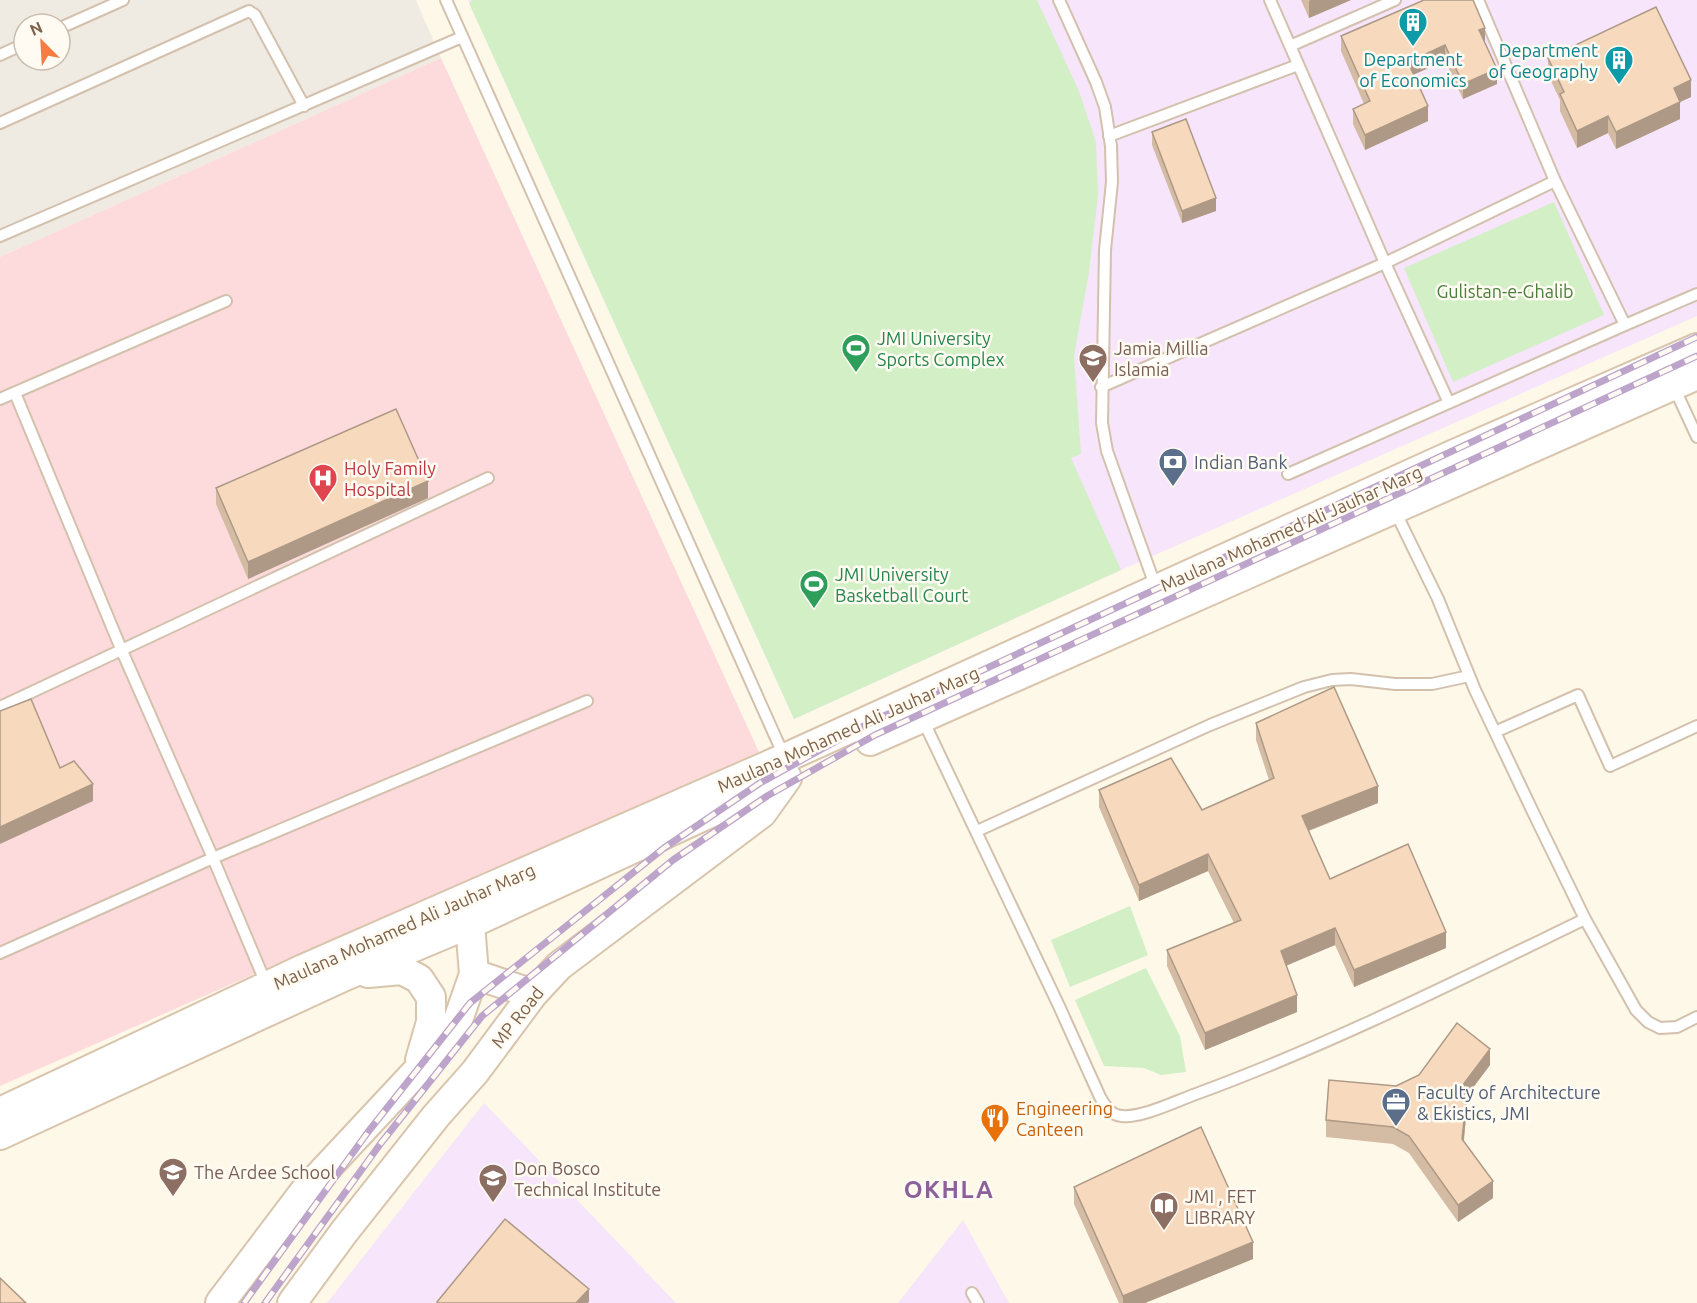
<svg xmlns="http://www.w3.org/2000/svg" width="1697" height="1303" viewBox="0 0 1697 1303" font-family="Ubuntu,sans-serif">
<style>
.industrial{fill:#efeae2;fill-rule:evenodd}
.education{fill:#f6e5fb}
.medical{fill:#fddbdc}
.green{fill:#d2efc5}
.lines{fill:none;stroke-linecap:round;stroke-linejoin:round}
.lane-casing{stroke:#d3c1ad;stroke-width:14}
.secondary-casing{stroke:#d9c4ac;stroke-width:32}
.lane{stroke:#fff;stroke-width:10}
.secondary{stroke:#fff;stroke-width:28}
.rail-casing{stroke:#bda4cb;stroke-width:7}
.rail{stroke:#fffbf2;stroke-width:4.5;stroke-dasharray:14;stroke-linecap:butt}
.wall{fill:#d4bba3}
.shaded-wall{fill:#ad9985}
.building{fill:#f7dabe;stroke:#ad9985;stroke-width:1.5}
.labels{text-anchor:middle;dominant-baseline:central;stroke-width:5;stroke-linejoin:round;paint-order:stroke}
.culture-label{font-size:18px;fill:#0d838f;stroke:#fffbf2;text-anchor:end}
.park-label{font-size:18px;fill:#497e3c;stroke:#fffbf2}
.leisure-label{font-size:18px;fill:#27864d;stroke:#fffbf2;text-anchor:start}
.education-label{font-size:18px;fill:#785e54;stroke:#fffbf2;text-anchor:start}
.service-label{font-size:18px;fill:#4e5e75;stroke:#fffbf2;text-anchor:start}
.health-label{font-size:18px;fill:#be3a42;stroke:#fffbf2;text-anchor:start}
.street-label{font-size:18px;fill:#7d6149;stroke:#fffbf2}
.food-label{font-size:18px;fill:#c56008;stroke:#fffbf2;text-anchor:start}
.district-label{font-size:24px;font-weight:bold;letter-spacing:1.5px;fill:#8c6199;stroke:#fffbf2}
</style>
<rect width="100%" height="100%" fill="#fef8e9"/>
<path class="industrial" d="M0 0H416L441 58 0 257ZM24 24H60V60H24Z"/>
<path class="education" d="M468 0H1697V316L1121 570 794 719Z
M484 1103 676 1303H327Z
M963 1220 1009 1303H898Z"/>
<path class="medical" d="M441 58 759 752 0 1086V257Z"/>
<path class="green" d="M472 0H1037L1078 89 1096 142 1098 195 1089 272 1074 356 1081 454 1071 458 1121 570 794 719 469 3Z
M1554 202 1604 315 1453 382 1404 268Z
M1130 906 1148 955 1070 987 1051 940Z
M1146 968 1180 1036 1186 1072 1161 1075 1144 1068 1104 1066 1075 1000Z"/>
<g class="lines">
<g class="lane-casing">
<path id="lane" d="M446 0 784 756
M1059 0 1096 82 1105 107 1111 146 1112 182 1105 250 1102 423 1107 451 1156 588
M1270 0 1385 263 1449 403
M1478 0 1555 181 1625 325 1697 294
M60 28 123 0
M1290 46 1395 0
M0 55 24 44
M0 123 249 11 255 15 304 106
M1109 136 1298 65
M0 236 462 37
M1673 385 1697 437
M1101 387 1385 263 1555 181
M15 393 122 651 213 858 267 986
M0 399 226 301
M1288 474 1625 325
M1394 509 1438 599 1475 690 1532 810 1585 919 1636 1010 1648 1022 1660 1028 1677 1027 1697 1017
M0 707 488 478
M922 718 1059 1006 1100 1097C1106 1107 1110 1115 1122 1116 1142 1118 1176 1101 1196 1094 1329 1045 1457 981 1585 919
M1495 732 1578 695 1610 766 1697 726
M977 831 1210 725 1304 687 1332 680 1351 679 1395 684H1432L1469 676
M0 953 213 858 587 701
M972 1293 978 1303"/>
</g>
<g class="secondary-casing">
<path id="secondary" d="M870 741 1697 375
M368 973 402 970 419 979 431 997V1022L420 1060
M474 974 533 994
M0 1112 303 969 785 758 1450 456 1697 348
M0 1135 345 976 483 918 760 790
M220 1303 304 1192 417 1071 458 1020 474 974 470 924 462 908
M292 1303 344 1232 436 1116 475 1072 533 994 559 966 762 813 787 778 778 761"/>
</g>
<use href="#lane" class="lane"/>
<use href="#secondary" class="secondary"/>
<g class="rail-casing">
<path id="rail" d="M244 1303 368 1132 470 1003 664 848 760 783 869 723 1697 337
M265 1303 381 1143 482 1016 673 860 767 796 875 735 1697 356"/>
</g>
<use href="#rail" class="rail"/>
</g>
<path class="wall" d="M1301 0H1351L1309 18Z
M1341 36 1485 43 1497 84 1463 99 1445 61 1414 74 1428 121 1365 150 1353 124V109L1364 104 1341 51Z
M1548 58 1691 97 1680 102V119L1616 149 1608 133 1577 148 1560 111V100L1548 75Z
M1152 132 1216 211 1182 223 1152 145Z
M216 488 428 498 248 579 216 504Z
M1256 723 1378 803 1309 831 1330 879 1446 948 1354 987 1335 945 1286 965 1297 1012 1205 1050 1167 966V950L1234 923 1208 871 1139 901 1099 807V790L1202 810 1269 780 1256 740Z
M1490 1065 1464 1100 1466 1117 1464 1141 1493 1198 1458 1222 1409 1153 1393 1144 1326 1137V1120L1396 1086Z
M1074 1187 1253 1259 1145 1303H1119L1074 1204Z"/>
<path class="shaded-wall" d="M1311 0H1351L1309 18V1Z
M1485 28V43L1479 46V30Z
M1445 45V61L1408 77V62Z
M1497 69V84L1463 99V84Z
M1691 80V97L1680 102V119L1616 149V132L1674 88Z
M1428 106V121L1365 150V135Z
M1608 116V133L1577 148V131Z
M1216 198V211L1182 223V211Z
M428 481V498L248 579V562Z
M93 784V801L0 844V827Z
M1378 786V803L1302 833V816Z
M1208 854V871L1139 901V885Z
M1335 928V945L1281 968V951Z
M1446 932V948L1354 987V970Z
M1297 995V1012L1205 1050V1033Z
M1490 1049V1065L1453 1114V1098Z
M1466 1101V1117L1462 1156V1139Z
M1493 1181V1198L1458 1222V1205Z
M1253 1242V1259L1145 1303H1123V1296Z
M589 1289V1302L587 1303H576Z"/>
<path class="building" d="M1424 0H1473L1485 28 1479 30 1497 69 1463 84 1445 45 1408 62 1428 106 1365 135 1353 109 1370 101 1341 36Z
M1656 7 1691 80 1674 88 1680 102 1616 132 1608 116 1577 131 1560 94 1564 92 1548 58Z
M1186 119 1216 198 1182 211 1152 132Z
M396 409 428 481 248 562 216 488Z
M1334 687 1378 786 1302 816 1330 879 1408 844 1446 932 1354 970 1335 928 1281 951 1297 995 1205 1033 1167 950 1241 920 1208 854 1139 885 1099 790 1171 758 1202 810 1274 778 1256 723Z
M31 699 60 768 74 761 93 784 0 827V711Z
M1457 1023 1490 1049 1453 1098 1466 1101 1462 1139 1493 1181 1458 1205 1409 1136 1393 1127 1326 1120 1329 1080 1396 1086 1419 1075Z
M1201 1127 1253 1242 1123 1296 1074 1187Z
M505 1219 589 1289 576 1303H438L437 1302Z
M0 1278 26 1303H0Z"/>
<defs>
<g id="building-pin" transform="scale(1.5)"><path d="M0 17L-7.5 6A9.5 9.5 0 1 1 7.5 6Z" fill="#0f9aa8" stroke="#fffbf2"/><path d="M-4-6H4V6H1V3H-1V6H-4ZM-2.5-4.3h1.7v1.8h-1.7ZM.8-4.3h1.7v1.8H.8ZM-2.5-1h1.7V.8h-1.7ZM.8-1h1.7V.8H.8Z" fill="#fff"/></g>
<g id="stadium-pin" transform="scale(1.5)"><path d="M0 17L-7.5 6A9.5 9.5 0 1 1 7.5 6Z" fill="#2e9e5b" stroke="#fffbf2"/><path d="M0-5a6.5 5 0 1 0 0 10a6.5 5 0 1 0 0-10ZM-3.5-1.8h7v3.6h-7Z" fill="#fff"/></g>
<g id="university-pin" transform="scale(1.5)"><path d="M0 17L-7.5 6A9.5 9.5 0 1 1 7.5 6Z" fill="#8d6e63" stroke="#fffbf2"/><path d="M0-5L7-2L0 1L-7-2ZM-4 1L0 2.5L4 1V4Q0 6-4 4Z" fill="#fff"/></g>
<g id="bank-pin" transform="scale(1.5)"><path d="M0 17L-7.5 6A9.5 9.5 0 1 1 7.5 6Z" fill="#5c6f8a" stroke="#fffbf2"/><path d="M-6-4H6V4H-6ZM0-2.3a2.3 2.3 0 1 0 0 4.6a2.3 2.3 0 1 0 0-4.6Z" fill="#fff"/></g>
<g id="hospital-pin" transform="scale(1.5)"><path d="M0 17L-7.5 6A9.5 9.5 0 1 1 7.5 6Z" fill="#e0444e" stroke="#fffbf2"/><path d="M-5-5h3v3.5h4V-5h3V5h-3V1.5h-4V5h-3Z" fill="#fff"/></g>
<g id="office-pin" transform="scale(1.5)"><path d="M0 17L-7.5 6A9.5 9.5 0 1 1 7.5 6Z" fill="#5c6f8a" stroke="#fffbf2"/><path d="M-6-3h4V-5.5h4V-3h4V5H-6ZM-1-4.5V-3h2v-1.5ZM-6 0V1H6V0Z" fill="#fff"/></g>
<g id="restaurant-pin" transform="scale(1.5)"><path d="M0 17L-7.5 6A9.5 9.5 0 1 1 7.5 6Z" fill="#e8710a" stroke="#fffbf2"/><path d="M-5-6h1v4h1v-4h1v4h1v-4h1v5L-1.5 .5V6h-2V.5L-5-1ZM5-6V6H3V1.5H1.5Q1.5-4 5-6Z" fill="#fff"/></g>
<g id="school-pin" transform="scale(1.5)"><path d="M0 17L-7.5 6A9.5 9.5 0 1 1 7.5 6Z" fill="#8d6e63" stroke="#fffbf2"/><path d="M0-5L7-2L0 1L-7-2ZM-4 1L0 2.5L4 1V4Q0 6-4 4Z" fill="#fff"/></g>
<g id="library-pin" transform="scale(1.5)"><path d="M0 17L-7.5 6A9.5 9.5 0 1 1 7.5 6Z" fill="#8d6e63" stroke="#fffbf2"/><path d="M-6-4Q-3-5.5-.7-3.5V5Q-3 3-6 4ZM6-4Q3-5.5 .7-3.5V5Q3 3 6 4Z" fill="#fff"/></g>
</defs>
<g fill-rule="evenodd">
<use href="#building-pin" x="1413" y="22"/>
<use href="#building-pin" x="1619" y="60"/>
<use href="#stadium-pin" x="856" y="348"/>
<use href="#university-pin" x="1093" y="358"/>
<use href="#bank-pin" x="1173" y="462"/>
<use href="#hospital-pin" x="323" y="478"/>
<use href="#stadium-pin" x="814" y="584"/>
<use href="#office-pin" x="1396" y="1102"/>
<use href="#restaurant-pin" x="995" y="1118"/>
<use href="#school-pin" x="173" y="1172"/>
<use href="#university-pin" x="493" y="1178"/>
<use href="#library-pin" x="1164" y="1206"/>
</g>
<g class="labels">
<g class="culture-label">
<text x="1598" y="50">Department<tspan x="1598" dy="21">of Geography</tspan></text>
<text x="1413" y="59" text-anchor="middle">Department<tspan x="1413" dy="21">of Economics</tspan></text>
</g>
<g class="park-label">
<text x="1505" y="291">Gulistan-e-Ghalib</text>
</g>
<g class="leisure-label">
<text x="877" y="338">JMI University<tspan x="877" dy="21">Sports Complex</tspan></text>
<text x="835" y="574">JMI University<tspan x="835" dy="21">Basketball Court</tspan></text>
</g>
<g class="education-label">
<text x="1114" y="348">Jamia Millia<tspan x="1114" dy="21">Islamia</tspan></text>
<text x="514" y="1168">Don Bosco<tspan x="514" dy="21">Technical Institute</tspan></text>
<text x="194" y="1172">The Ardee School</text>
<text x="1185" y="1196">JMI , FET<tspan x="1185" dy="21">LIBRARY</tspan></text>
</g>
<g class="service-label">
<text x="1194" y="462">Indian Bank</text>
<text x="1417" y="1092">Faculty of Architecture<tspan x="1417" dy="21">&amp; Ekistics, JMI</tspan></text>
</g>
<g class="health-label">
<text x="344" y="468">Holy Family<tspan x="344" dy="21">Hospital</tspan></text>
</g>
<g class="street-label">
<text transform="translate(1291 528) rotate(-24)">Maulana Mohamed Ali Jauhar Marg</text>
<text transform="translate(848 729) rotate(-24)">Maulana Mohamed Ali Jauhar Marg</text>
<text transform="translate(404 926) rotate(-24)">Maulana Mohamed Ali Jauhar Marg</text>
<text transform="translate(517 1017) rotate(-52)">MP Road</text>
</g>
<g class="food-label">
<text x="1016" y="1108">Engineering<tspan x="1016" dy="21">Canteen</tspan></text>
</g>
<g class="district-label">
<text x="949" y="1189">OKHLA</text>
</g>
</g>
<g transform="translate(42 42) rotate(336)"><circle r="28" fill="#fffbf2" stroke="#cbbdae" stroke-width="1.5"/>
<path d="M0-4.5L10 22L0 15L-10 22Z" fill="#f37d43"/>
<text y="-9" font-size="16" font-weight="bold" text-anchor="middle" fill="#7d6149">N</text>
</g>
</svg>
